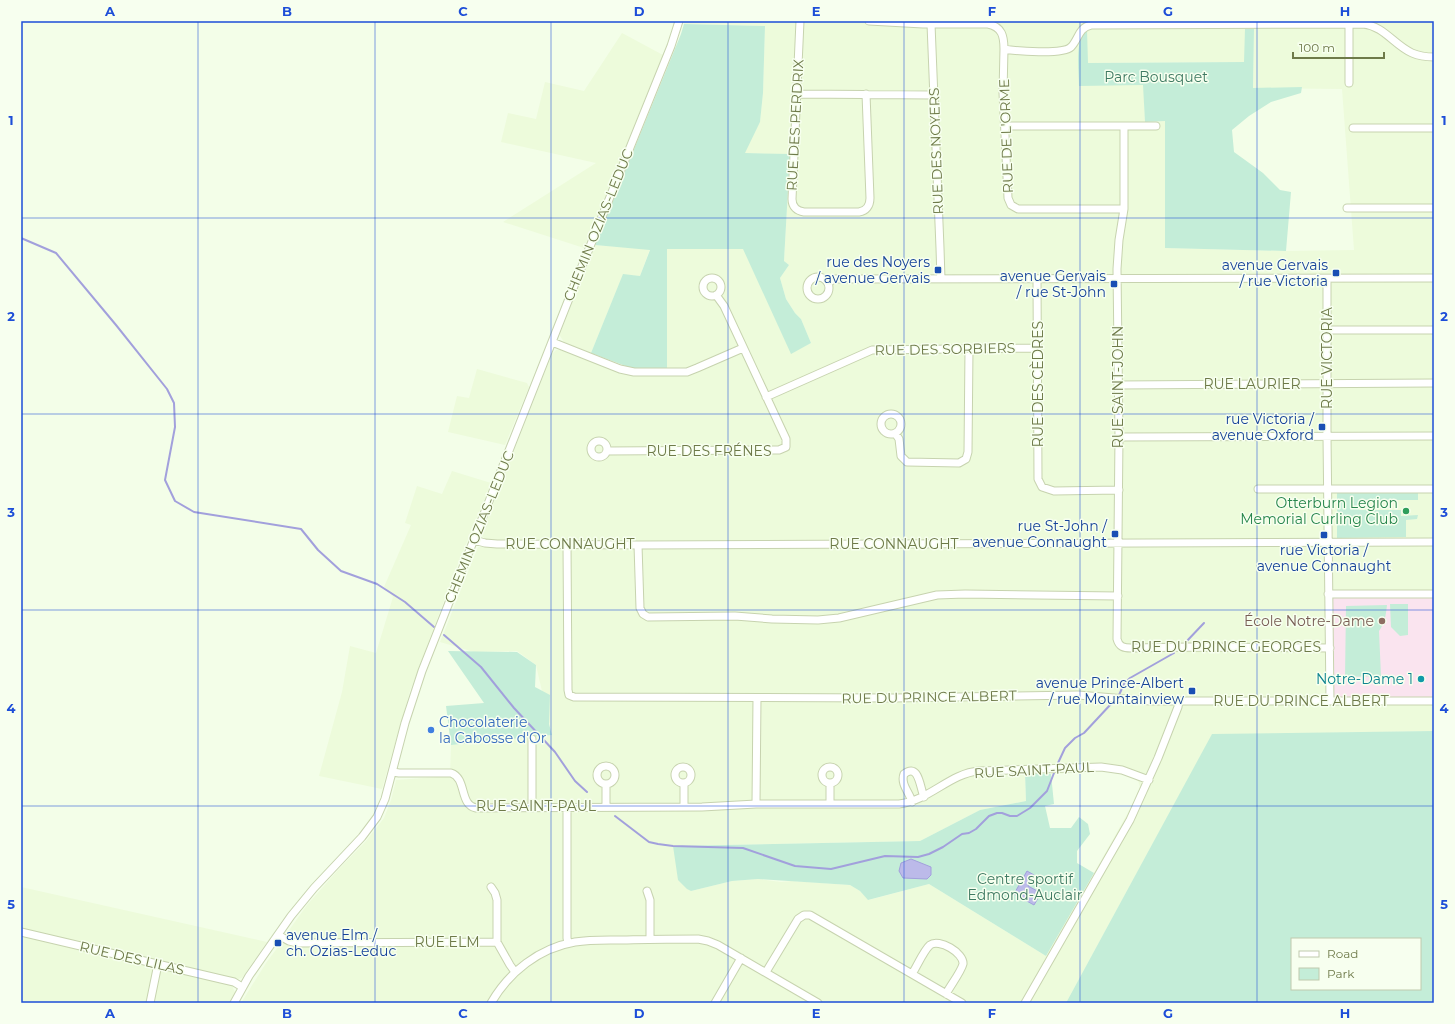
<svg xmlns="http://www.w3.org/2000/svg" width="1455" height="1024" viewBox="0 0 1455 1024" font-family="Montserrat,sans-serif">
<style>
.residential{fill:#edfbdb;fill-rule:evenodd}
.education{fill:#fae4ef}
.green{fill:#c4edd8;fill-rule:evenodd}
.water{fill:#bcbae9;stroke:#a2a0dc}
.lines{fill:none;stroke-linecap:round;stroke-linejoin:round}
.stream{stroke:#a2a0dc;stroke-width:2}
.minor-casing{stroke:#c7d3af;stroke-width:9}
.minor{stroke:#fff;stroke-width:7}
.grid{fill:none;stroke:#1d4ed8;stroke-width:1;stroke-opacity:0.55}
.transit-dot{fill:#1a4fb4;stroke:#f7ffef;stroke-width:1.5}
.leisure-dot{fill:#2e9e5b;stroke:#f7ffef;stroke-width:1.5}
.education-dot{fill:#8d6e63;stroke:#f7ffef;stroke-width:1.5}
.culture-dot{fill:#0f9aa8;stroke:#f7ffef;stroke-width:1.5}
.shop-dot{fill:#3f7fe0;stroke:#f7ffef;stroke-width:1.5}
.labels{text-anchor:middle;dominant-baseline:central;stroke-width:3;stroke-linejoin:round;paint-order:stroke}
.park-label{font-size:14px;fill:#3e7a62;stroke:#f7ffef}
.street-label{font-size:14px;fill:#6e7a49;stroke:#f7ffef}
.transit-label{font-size:14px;fill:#164399;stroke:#f7ffef;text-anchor:end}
.leisure-label{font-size:14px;fill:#27864d;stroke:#f7ffef;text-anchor:end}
.education-label{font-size:14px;fill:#785e54;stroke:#f7ffef;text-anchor:end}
.culture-label{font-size:14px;fill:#0d838f;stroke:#f7ffef;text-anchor:end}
.shop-label{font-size:14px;fill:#366cbe;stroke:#f7ffef;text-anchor:start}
.neatline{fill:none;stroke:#1d4ed8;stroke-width:1.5}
.grid-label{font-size:13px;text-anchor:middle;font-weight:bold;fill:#1d4ed8}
</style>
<rect width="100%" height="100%" fill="#f3fee8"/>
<path class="residential" d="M684 21H1434V731L1212 735 1066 1003H241L266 963 281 943H285L290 937 287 933 307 905 338 870 366 841 384 818 391 800 396 780 450 776 451 745 552 735 536 665 517 651 474 652 440 642 478 547H491L492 541 486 540 482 536 487 520 552 354 556 350H561L626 375 667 376 666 249 743 248 791 353 811 343 801 319 795 313 786 299 780 278 789 265 784 261 790 155 744 153 760 122 763 93 765 26 684 24ZM1245 29H1254L1253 88 1342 89 1354 250 1286 251 1166 248 1165 121 1145 122 1144 85H1079L1087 31V63L1245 62ZM1102 771 1125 775 1135 779 1138 781 1140 787 1130 809 1094 873 1046 956 929 884 869 900 860 891 850 885 792 881 781 882 758 879 732 881 691 891 674 846 920 841 980 810 1026 801 1025 773 1053 774Z
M622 33 663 55 584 248 503 222 596 163 501 142 508 113 536 119 545 82 584 91Z
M595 245 650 249 640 276 623 275 591 353 564 342 560 336V334Z
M477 369 527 383 529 387 505 445 448 432 457 396 469 398Z
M452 471 491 483 456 569 410 691 382 789 319 776 342 692 350 646 376 653 393 597 384 587 411 525 405 523 417 486 442 494Z
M21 887 267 942 242 978 238 979 233 988 235 992 229 1003H21Z"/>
<path class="education" d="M1328 594H1434V701H1330Z"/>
<path class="green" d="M684 24 765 26 763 93 760 122 745 153 790 154 784 261 789 265 780 278 786 299 795 313 801 319 811 343 791 354 743 249H667V368H631L591 353 623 274 640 276 650 250 595 245 681 34Z
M1245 29H1254L1253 88 1302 87 1301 93 1271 102 1249 116 1232 130 1234 152 1263 173 1280 190 1291 192 1286 251 1165 248V121L1145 122 1143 85 1079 86C1079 70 1074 40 1087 30L1088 63 1244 62Z
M1337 493H1418V500H1359V510H1401V516L1418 515 1417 519 1406 520V537L1337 538Z
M1390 604H1408V635L1400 636 1391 627Z
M1387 605C1386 614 1385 623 1379 631L1381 676 1345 677 1346 606Z
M448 651 517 652 536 665 535 687 550 695 549 724 552 735 451 745 446 706 484 703Z
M1434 731V1003H1066L1212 734ZM1292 939H1420V989H1292Z
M1025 773 1051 774 1054 804 1045 806 1050 828H1071L1079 817 1088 824 1090 834 1077 851V863L1094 873 1046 956 929 884 868 900 860 891 850 885 758 879 732 881 691 891 687 889 678 880 673 846 920 841 980 810 1026 801Z"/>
<path class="water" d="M911 859 931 867V875L927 879 903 878 899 871 901 863Z
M1027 871 1034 875 1028 886 1041 893 1034 905 1014 894Z"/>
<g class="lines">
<path class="stream" d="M21 238 56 253 116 325 167 389 174 403 175 427 165 480 175 501 194 512 301 529 318 550 341 571 377 584 405 602 434 627
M444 635 481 667 514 708 555 752 575 781 587 792
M1185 643 1204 623
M1119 695 1124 684 1130 678 1174 653
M1058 763 1065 748 1075 738 1084 733 1111 704
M615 816 649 842 658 844 673 846 743 848 795 866 831 869 885 856 918 857 929 854 943 847 962 834 969 833 976 829 989 816 997 813H1002L1010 816H1017L1030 808 1047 791 1054 773"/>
<g class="minor-casing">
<path id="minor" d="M800 21 792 199C792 207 797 211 804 212H859C866 211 870 206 870 198L866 94
M869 21 923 24H988C1002 27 1004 36 1004 49 1015 51 1063 55 1071 47 1079 39 1078 28 1091 25L1363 24C1384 26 1394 45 1412 53 1419 56 1426 57 1434 57
M931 24 940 248 941 279
M1349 24V83
M1004 49 1003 93 1008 198 1011 205 1018 209H1124
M796 94 934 95
M1005 126H1156
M1124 126V209L1119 240 1117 269 1119 437 1117 639C1119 647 1124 648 1131 648L1189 647 1330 648
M1353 128H1434
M1347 208H1434
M807 288a11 11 0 1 1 22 0a11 11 0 1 1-22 0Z
M703 287a9 9 0 1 1 18 0a9 9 0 1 1-18 0Z
M1037 279 1038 479 1042 487 1054 491 1119 490
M1327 279V436L1330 701
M828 283 834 279 1434 278
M1327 330H1434
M552 342 620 369 634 372H687L697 368 743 348
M1118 385 1434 383
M766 397 872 350 1038 348
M881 424a10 10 0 1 1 20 0a10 10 0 1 1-20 0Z
M895 433 899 439 901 456 907 462 959 463 966 459 968 452 969 349
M1119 437 1434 436
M591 449a8 8 0 1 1 16 0a8 8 0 1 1-16 0Z
M607 451 779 450 786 447V439L724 306 716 295
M1258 489H1434
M474 540 485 543 497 544 638 545 1434 542
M567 544 568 690 569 695 574 697 894 698 1078 695 1150 701H1434
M638 545 640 608 643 614 648 617 735 616 772 619 818 620 839 618 937 595 965 594 1118 596
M1328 594H1434
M597 775a9 9 0 1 1 18 0a9 9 0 1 1-18 0Z
M822 775a8 8 0 1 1 16 0a8 8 0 1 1-16 0Z
M675 775a8 8 0 1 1 16 0a8 8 0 1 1-16 0Z
M393 772 399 773H451C467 778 459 805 476 808L702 807 756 804H899C929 801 950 773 979 771L1101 767 1122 770 1149 780
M912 802C910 793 900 784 904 774 919 762 920 788 924 797
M756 804 757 698
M830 804V784
M567 807V938L568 943
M606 807V784
M684 807V783
M532 808V739
M491 887 495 893 497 900V942L510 965 515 972
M647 891 650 900V939
M21 932 221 979 234 982 242 987
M278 935 289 941 297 943 497 942
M766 972 798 919 804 915H810L962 1003
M912 974C917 966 924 950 930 945 939 938 964 953 963 964 961 972 950 986 946 994
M150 1003 158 964
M234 1003 249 976 291 916 314 888 362 837 377 817 385 799 405 723 422 671 574 286 671 46 679 21
M491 1003C509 972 539 948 575 942 592 939 610 940 627 940 651 939 674 939 698 939L708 941 718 945 818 1003
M715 1003 741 958
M1025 1003 1130 820 1158 758 1178 707 1179 701"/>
</g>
<use href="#minor" class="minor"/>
</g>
<path class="grid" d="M198 21V1003M375 21V1003M551 21V1003M728 21V1003M904 21V1003M1080 21V1003M1257 21V1003M21 218H1434M21 414H1434M21 610H1434M21 806H1434"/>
<g class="transit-dot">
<rect x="934" y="266" width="8" height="8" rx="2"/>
<rect x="1332" y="269" width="8" height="8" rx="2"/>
<rect x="1110" y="280" width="8" height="8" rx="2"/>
<rect x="1318" y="423" width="8" height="8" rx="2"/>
<rect x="1111" y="530" width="8" height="8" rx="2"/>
<rect x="1320" y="531" width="8" height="8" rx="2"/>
<rect x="1188" y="687" width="8" height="8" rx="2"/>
<rect x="274" y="939" width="8" height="8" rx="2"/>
</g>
<circle class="leisure-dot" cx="1406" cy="511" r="4"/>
<circle class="education-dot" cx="1382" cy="621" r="4"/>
<circle class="culture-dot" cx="1421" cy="679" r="4"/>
<circle class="shop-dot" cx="431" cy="730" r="4"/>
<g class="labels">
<g class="park-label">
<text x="1156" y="77">Parc Bousquet</text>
<text x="1025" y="879">Centre sportif<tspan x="1025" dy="16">Edmond-Auclair</tspan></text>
</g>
<g class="street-label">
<text transform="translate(795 125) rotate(-87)">RUE DES PERDRIX</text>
<text transform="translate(1006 136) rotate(-92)">RUE DE L'ORME</text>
<text transform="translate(936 151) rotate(-92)">RUE DES NOYERS</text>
<text transform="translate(598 225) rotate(-68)">CHEMIN OZIAS-LEDUC</text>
<text transform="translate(945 349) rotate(-1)">RUE DES SORBIERS</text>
<text transform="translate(1327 358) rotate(-90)">RUE VICTORIA</text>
<text transform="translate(1038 384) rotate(-90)">RUE DES CÈDRES</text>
<text x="1252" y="384">RUE LAURIER</text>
<text transform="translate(1118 387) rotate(-90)">RUE SAINT-JOHN</text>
<text x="709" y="451">RUE DES FRÉNES</text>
<text transform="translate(479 527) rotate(-68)">CHEMIN OZIAS-LEDUC</text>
<text x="570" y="544">RUE CONNAUGHT</text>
<text x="894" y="544">RUE CONNAUGHT</text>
<text x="1226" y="647">RUE DU PRINCE GEORGES</text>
<text transform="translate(929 697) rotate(-1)">RUE DU PRINCE ALBERT</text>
<text x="1301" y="701">RUE DU PRINCE ALBERT</text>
<text transform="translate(1034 770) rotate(-3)">RUE SAINT-PAUL</text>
<text x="536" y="806">RUE SAINT-PAUL</text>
<text x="447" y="942">RUE ELM</text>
<text transform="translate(132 958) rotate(13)">RUE DES LILAS</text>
</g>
<g class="transit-label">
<text x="930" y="262">rue des Noyers<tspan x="930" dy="16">/ avenue Gervais</tspan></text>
<text x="1328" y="265">avenue Gervais<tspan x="1328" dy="16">/ rue Victoria</tspan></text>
<text x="1106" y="276">avenue Gervais<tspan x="1106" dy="16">/ rue St-John</tspan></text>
<text x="1314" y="419">rue Victoria /<tspan x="1314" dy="16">avenue Oxford</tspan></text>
<text x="1107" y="526">rue St-John /<tspan x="1107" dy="16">avenue Connaught</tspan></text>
<text x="1324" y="550" text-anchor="middle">rue Victoria /<tspan x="1324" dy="16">avenue Connaught</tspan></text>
<text x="1184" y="683">avenue Prince-Albert<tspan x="1184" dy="16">/ rue Mountainview</tspan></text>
<text x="286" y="935" text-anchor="start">avenue Elm /<tspan x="286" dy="16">ch. Ozias-Leduc</tspan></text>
</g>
<g class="leisure-label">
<text x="1398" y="503">Otterburn Legion<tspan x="1398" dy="16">Memorial Curling Club</tspan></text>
</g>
<g class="education-label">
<text x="1374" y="621">École Notre-Dame</text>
</g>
<g class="culture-label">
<text x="1413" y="679">Notre-Dame 1</text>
</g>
<g class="shop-label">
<text x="439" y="722">Chocolaterie<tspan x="439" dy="16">la Cabosse d'Or</tspan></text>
</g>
</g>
<rect width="1455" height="1024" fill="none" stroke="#f7ffef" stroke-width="44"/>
<rect x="1291" y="938" width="130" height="52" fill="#f7ffef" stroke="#c0caad"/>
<rect x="1299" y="951" width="20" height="6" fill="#ffffff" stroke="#c0caad"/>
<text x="1327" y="958" font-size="12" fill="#6e7a49">Road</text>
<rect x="1299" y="968" width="20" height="12" fill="#c4edd8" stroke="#c0caad"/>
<text x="1327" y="978" font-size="12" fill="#6e7a49">Park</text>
<path d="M1293 52v6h91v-6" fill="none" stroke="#6e7a49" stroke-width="2"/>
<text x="1299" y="52" font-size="12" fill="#6e7a49" stroke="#f7ffef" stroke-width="3" paint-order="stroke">100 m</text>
<rect x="22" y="22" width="1411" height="980" class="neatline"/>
<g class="grid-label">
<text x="110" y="16">A</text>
<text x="287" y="16">B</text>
<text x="463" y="16">C</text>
<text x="639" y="16">D</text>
<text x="816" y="16">E</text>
<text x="992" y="16">F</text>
<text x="1168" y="16">G</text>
<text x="1345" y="16">H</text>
<text x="11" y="125">1</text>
<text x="1444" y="125">1</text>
<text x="11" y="321">2</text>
<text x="1444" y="321">2</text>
<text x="11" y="517">3</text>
<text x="1444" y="517">3</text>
<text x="11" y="713">4</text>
<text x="1444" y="713">4</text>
<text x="11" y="909">5</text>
<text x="1444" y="909">5</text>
<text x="110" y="1018">A</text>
<text x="287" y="1018">B</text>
<text x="463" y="1018">C</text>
<text x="639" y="1018">D</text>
<text x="816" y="1018">E</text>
<text x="992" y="1018">F</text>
<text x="1168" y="1018">G</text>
<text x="1345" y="1018">H</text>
</g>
</svg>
